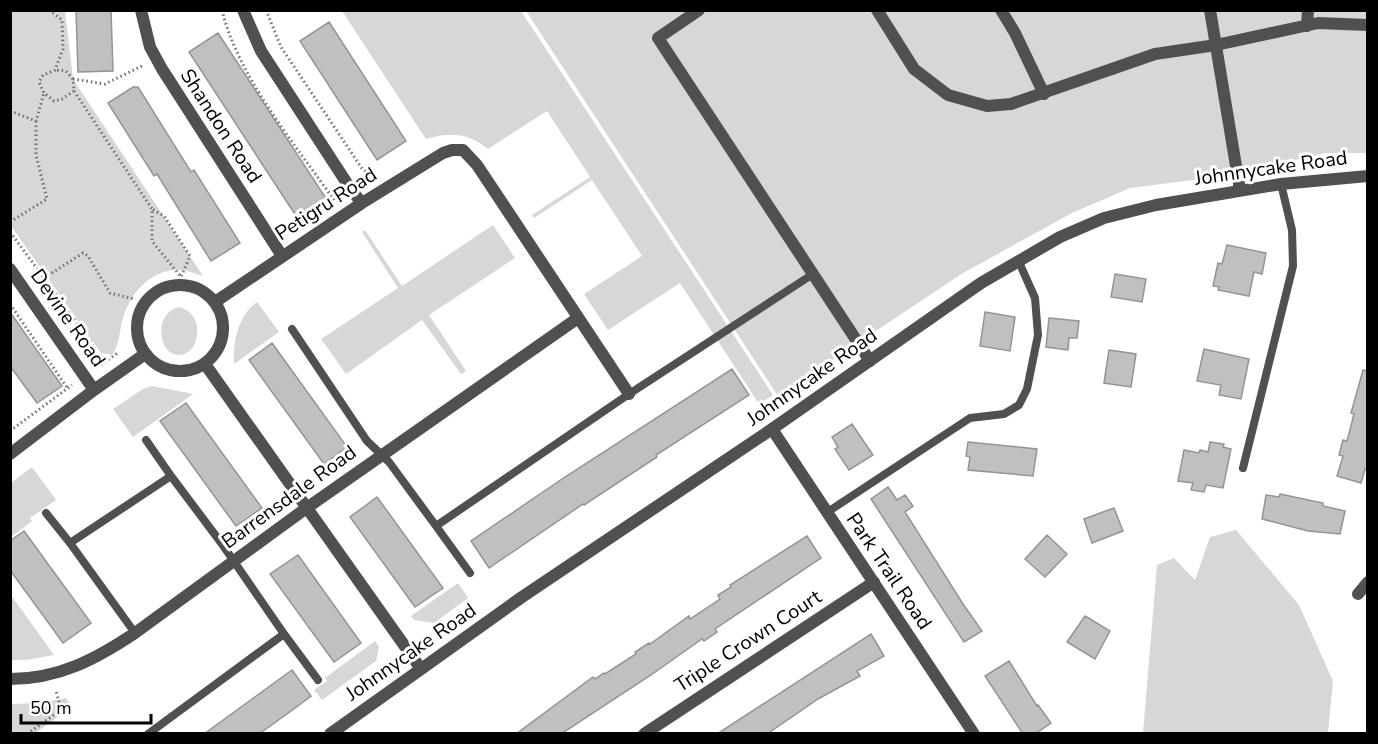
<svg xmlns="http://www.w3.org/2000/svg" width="1378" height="744" viewBox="0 0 1378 744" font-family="'Nunito Sans',sans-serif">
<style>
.green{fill:#d7d7d7}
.building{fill:#c0c0c0;stroke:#949494;stroke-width:1.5}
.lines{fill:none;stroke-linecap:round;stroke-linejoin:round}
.path{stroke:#727272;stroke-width:3;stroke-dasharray:1.5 3;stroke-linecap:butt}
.service{stroke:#505050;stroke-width:8}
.minor{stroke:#505050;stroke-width:12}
.tertiary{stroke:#505050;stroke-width:12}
.labels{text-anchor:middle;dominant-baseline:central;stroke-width:6;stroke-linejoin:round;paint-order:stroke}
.street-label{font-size:20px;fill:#000;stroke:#fff}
</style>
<rect width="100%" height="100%" fill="#fff"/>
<path class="green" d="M10 11H65L73 79 203 276C196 274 188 270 180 270 152 268 130 293 123 318 119 331 120 344 112 355L101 353 11 226Z
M342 11H521L773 395 759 404 680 283 608 330 584 294 642 256 592 180 534 218 532 215 590 177 547 111 488 149C468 133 450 132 426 139Z
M526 11H1367V153H1325L1232 175 1130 188 1072 213 963 273 778 396Z
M493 225 515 258 429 315 466 371 461 374 422 320 346 374 321 339 398 288 362 232 365 230 402 286Z
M257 302 279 332 234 364C233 342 238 315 257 302Z
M179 307C195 311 200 325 196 340 194 347 190 352 184 354 160 362 150 314 179 307Z
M152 386 193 394 133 437 113 409 143 389Z
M32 467 56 500 30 518 32 521 11 537V483Z
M1236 530 1299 605 1333 681 1328 733H1143L1157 565 1174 558 1195 580 1210 537Z
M458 583 468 598 434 623 414 620 411 616Z
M10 595H11L54 655 26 660H11Z
M375 641 379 647 376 661 322 700 314 690 327 681 325 678Z
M66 698 72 707 35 733H11V704L41 703Z"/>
<path class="building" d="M76 10H111L113 71 78 72Z
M329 22 406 141 377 160 300 41Z
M218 33 327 200 298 219 189 52Z
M133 87H138L191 172 194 170 240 243 211 261 157 174 154 176 108 103Z
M1227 245 1266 253 1262 274 1254 272 1249 296 1218 290 1219 287 1213 286 1218 263 1222 264Z
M1115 274 1146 279 1142 302 1111 297Z
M10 312 62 386 37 403 10 366Z
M985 312 1015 317 1010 351 980 346Z
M1049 318 1079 321 1077 338H1069L1068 350 1046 347Z
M272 343 347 447 324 464 249 360Z
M1204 349 1249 359 1241 399 1219 395 1221 385 1197 381Z
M1109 350 1136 354 1131 387 1104 383Z
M732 369 749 395 656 455 657 457 584 505 583 504 489 568 471 541 565 477Z
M1363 370 1368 371V470L1365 469 1361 483 1337 476 1343 456 1339 455 1343 440 1347 441 1354 414 1351 413Z
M186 403 262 508 236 526 160 421Z
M852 424 873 455 849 470 835 449 838 447 832 437Z
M968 442 1037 449 1033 476 968 470 970 457 966 456Z
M1210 442 1224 444 1223 447 1231 449 1223 488 1206 485 1204 492 1191 490 1193 483 1178 481 1184 450 1199 453 1200 450 1208 452Z
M888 487 897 500 905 495 913 506 905 512 963 604 982 631 964 642 871 499Z
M1280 494 1323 503V506L1345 511 1340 534 1308 531 1262 519 1266 495 1279 497Z
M377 497 443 588 415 607 350 517Z
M1114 508 1123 531 1092 543 1084 519Z
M24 531 91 623 63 643 10 570V541Z
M1047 535 1067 554 1045 577 1025 559Z
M807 536 821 558 715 629 717 632 704 641 702 639 651 675 561 734H516L593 677 595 679 604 673 605 674 636 654 635 652 649 643 650 644 689 616 690 619 720 599 718 595 731 587 730 585Z
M298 555 361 643 334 662 270 574Z
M1085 616 1110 631 1095 659 1067 642Z
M871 634 884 656 857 671 860 676 818 699 767 734H717Z
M1009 661 1037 706 1038 705 1051 723 1035 734H1023L985 676Z
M292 670 311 696 298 706 259 734H204Z"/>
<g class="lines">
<path class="path" d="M49 10 62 20 63 49 55 70 43 75 39 82 44 93 54 101 62 99 74 91 73 79 66 71 55 70
M222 10C238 77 295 144 334 200
M266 10 281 47 363 170 370 173
M73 79 105 84 144 65
M74 91 152 209V241L181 277 190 256 164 216 152 209
M10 111 36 121 44 93
M10 222 47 199 36 155V121
M10 232 91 342 101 365
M44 278 83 253 88 256 110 293 134 299
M10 304 68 389
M101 365 119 352
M10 431 72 385
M27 734 61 710 56 691"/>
<path class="service" d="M292 329 367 441 389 462 436 526 629 394 813 274
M146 440 171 476
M1243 468 1293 266 1292 230 1281 184
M46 513 70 543
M826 513 970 418 1004 414 1019 405 1027 389 1038 335 1035 298 1018 260
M436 526 470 573
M135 633 70 543 171 476 222 544 284 634 148 734
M284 634 318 680"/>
<path class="minor" d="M141 10 150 47 162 69 282 256
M243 10 261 51 352 191 362 203
M699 10 658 38 870 361
M877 10 914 69 948 95 987 106 1011 104 1155 54 1216 45 1318 23 1368 25
M1001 10 1015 33 1044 94
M1210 10 1240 190
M1307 26 1308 10
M10 269 94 390
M137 328a43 43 0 1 1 86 0a43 43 0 1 1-86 0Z
M215 302 362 203 443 153 452 150H463L477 165 629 394
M205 364 421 669
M772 429 974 734
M10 454 94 390 145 354
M1358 594 1368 582
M10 679C59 679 96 659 135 633L308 507 578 318
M644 734 874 582"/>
<path class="tertiary" d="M330 734 522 597 772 429 981 283 1060 237 1104 218 1156 205 1281 184 1368 176"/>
</g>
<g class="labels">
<g class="street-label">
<text transform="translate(221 126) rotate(57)">Shandon Road</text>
<text transform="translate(1271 168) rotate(-8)">Johnnycake Road</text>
<text transform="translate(326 204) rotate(-33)">Petigru Road</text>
<text transform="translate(68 318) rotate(55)">Devine Road</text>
<text transform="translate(812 377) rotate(-35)">Johnnycake Road</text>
<text transform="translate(289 497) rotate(-36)">Barrensdale Road</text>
<text transform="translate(889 571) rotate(56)">Park Trail Road</text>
<text transform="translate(748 641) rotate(-33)">Triple Crown Court</text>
<text transform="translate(411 652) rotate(-35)">Johnnycake Road</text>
</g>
</g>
<rect width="1378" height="744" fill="none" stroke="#000000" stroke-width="24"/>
<path d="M21 714v9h130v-9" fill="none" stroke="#000000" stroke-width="3"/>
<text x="30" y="714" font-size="18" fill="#000000" stroke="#ffffff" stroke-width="4.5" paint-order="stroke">50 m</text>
</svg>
